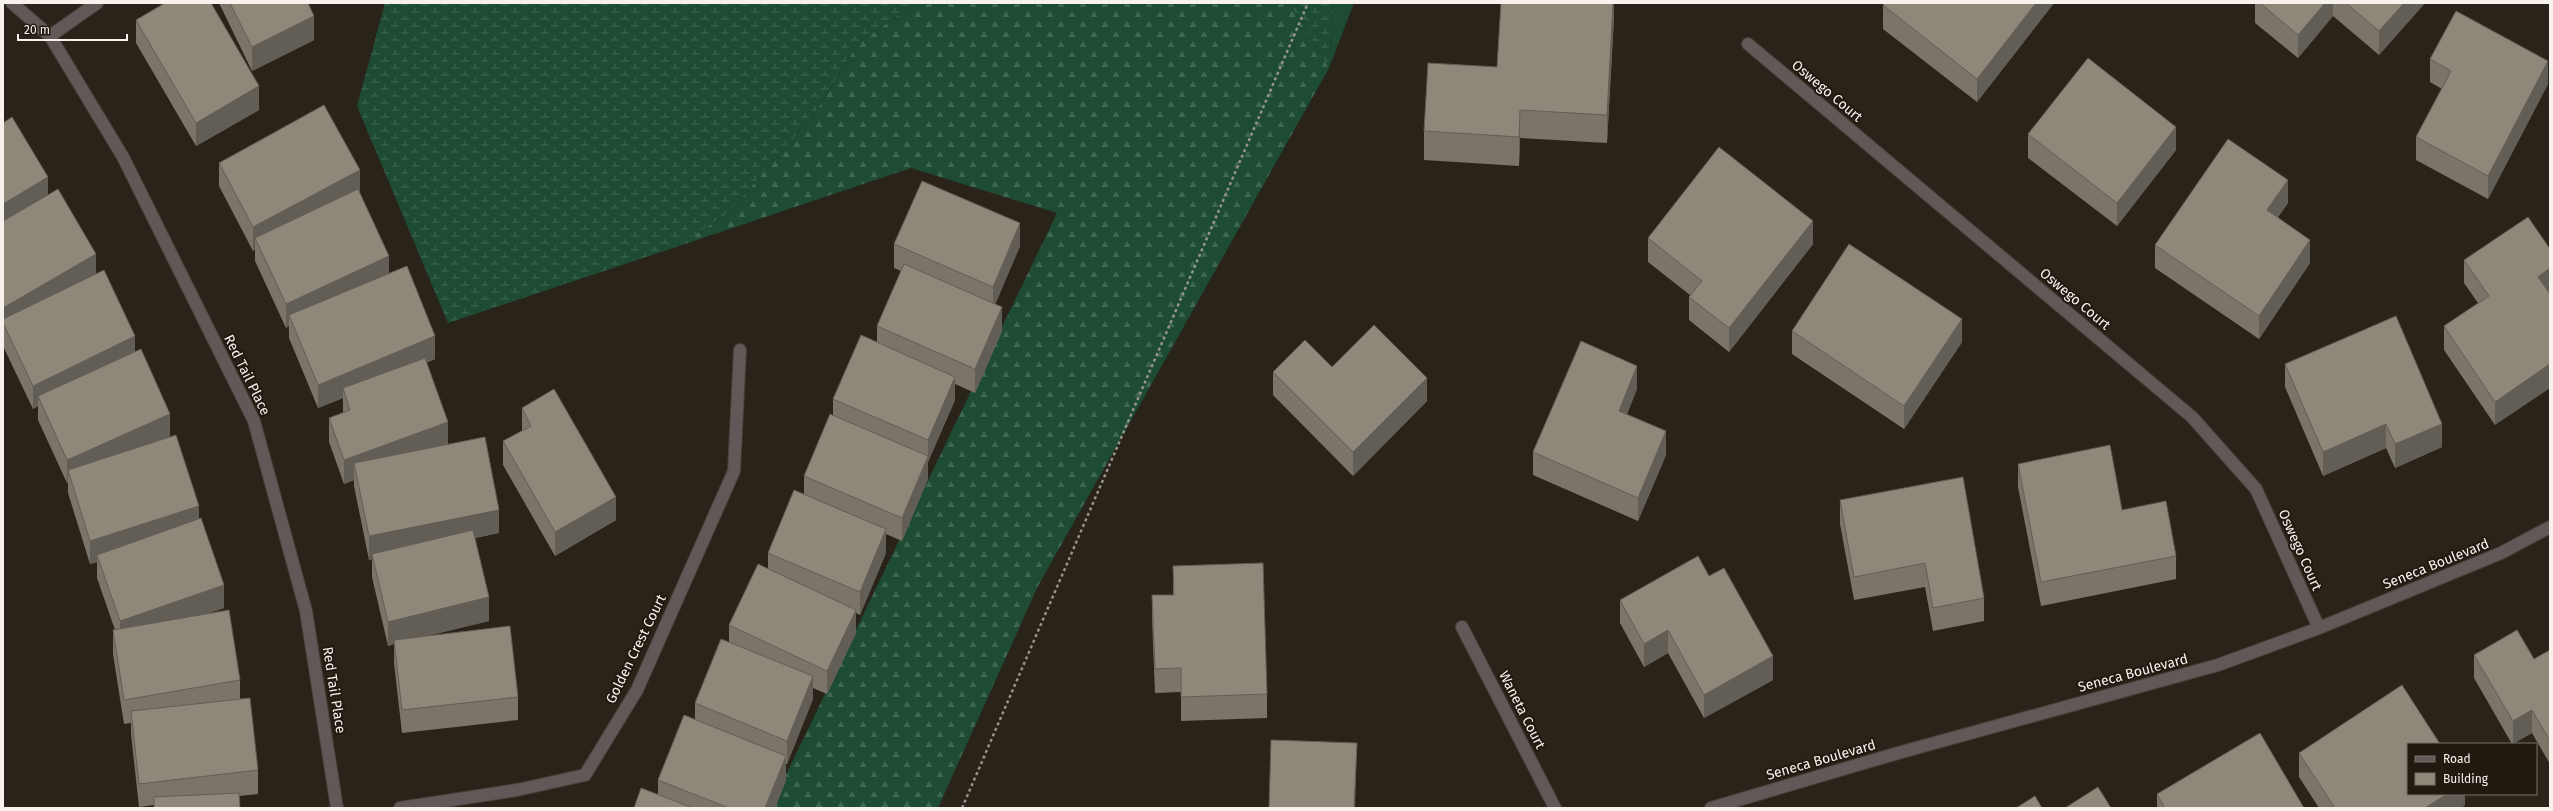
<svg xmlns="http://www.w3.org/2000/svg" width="2553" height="811" viewBox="0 0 2553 811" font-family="'Fira Sans',sans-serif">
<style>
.green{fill:#1d4c33}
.forest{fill:url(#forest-firs)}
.wetland{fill:url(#wetland-marsh)}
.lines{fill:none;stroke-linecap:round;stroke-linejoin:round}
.street-casing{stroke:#464037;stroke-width:14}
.path{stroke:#98948b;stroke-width:2.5;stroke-dasharray:3 3;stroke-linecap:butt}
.street{stroke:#605958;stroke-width:12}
.wall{fill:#7a7469}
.shaded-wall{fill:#635e55}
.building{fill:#8e877a;stroke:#635e55}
.labels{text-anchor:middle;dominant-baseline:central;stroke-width:4;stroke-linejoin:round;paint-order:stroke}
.street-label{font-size:14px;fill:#f7f3ec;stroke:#201a10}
</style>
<defs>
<pattern id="forest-firs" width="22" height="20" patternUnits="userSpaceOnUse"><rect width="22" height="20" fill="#1d4c33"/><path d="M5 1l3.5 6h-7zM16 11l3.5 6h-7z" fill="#3f6651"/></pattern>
<pattern id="wetland-marsh" width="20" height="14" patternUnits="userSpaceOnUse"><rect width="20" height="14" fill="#1d4c33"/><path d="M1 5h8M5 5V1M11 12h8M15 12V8" fill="none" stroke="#3f6651"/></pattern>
</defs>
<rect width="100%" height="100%" fill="#292319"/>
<path class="green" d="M1333 3H1354L1329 68Z"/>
<path class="forest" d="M917 3H1289L1329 68 1038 586 938 808H770L1057 213 911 168 676 247 728 213 813 116 859 42Z"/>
<path class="wetland" d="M385 3H917L859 42 813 116 728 213 676 247 448 323 357 106Z
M1289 3H1333L1329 68Z"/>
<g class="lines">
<g class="street-casing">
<path id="street" d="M12 3 50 36 123 157 254 421 306 611 337 808
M50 36 97 3
M1748 44 2192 417 2256 489 2319 628
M1462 627 1555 808
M400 808 517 790 585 775 637 690 734 471 740 350
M1711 808 1898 753 2218 665 2319 628 2501 553 2550 527"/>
</g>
<path class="path" d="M962 808 1308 3"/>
<use href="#street" class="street"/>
</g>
<path class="wall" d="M219 3H308L314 40 252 71Z
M1614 3V17L1607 143 1520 138 1519 166 1424 160V131L1497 67Z
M1884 3H2054L1977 102 1883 29V5Z
M2255 3H2425L2379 55 2333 16 2298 58 2255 23Z
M136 20 259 110 196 146 136 43Z
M2430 59 2548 84 2488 199 2416 160V137L2442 89 2430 82Z
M3 123 48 195 96 274 135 352 170 437 199 519 224 608 206 614 240 680V699L258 770V794L239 796 240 808H154V805L139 807 131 734V723L124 724 113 654V630H115L97 578V562L90 564 68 493V483H67L38 420V406L33 409 3 346Z
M2028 134 2176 150 2117 226 2028 158Z
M219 163 360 193 389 274 435 359 426 363 448 444 499 533 475 538 489 621 430 635 518 697V720L402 733 394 663V644L388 646 372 577V559L369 560 354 486V480L344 484 329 442V418L343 413V398L318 408 289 338V326L286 328 255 261V250L253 251 219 186Z
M2288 203 2278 217 2310 263 2259 339 2155 268V245Z
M1648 238 1813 244 1729 352 1689 320V297L1690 295 1648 262Z
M894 244 1020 246 995 304 1002 331 975 393 955 384V400L928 462V479L902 541 886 534V553L860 615 856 613V633L827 694 813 688V699L787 764H786V780L775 808H634L658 795V780L695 719V703L729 643V625L768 568V553L804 494V476L833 415V399L877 342V326L901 271 894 268Z
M2464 260 2550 292H2549L2495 425 2444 350V326L2478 303 2464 283Z
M1792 331 1962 342 1904 429 1792 354Z
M2285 364 2442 447 2395 468 2386 448 2323 476 2285 387Z
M1332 367 1427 401 1353 476 1273 395V372Z
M1637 389 1627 414 1666 455 1638 521 1533 475V452Z
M522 408 616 520 555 556 503 465V441L522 431Z
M2018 464 2122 510 2176 556V579L2041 606 2018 487Z
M1840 500 1984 598V621L1933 631 1925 587 1854 600 1840 524Z
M1173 566 1267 694V718L1181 721V692L1155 693 1152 619V595H1173Z
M1709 576 1773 680 1704 718 1668 653 1644 667 1620 623V600Z
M2550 650V764L2532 733 2512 744 2474 678V655L2534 659Z
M2299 753 2465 794V805L2461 808H2319L2299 777Z
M2157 794 2304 808H2157Z"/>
<path class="shaded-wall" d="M1613 3H1614V17L1607 143V115Z
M2036 3H2054L1977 102V79Z
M2325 3H2333V16L2298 58V35Z
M2404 3H2425L2379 55V31Z
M314 16V40L252 71V47Z
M2548 61V84L2488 199V176Z
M259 86V110L196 146V123Z
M1520 110V138L1519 166V137Z
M2176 127V150L2117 226V203Z
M360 170V193L255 238V250L253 251V227Z
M48 177V201L3 228V204Z
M2288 180V203L2267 233V210Z
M1813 221V244L1729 352V328Z
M1020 223V246L993 310V287Z
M2310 240V263L2259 339V316Z
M96 254V278L3 323V308Z
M389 256V279L289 315V326L286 328V304Z
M2550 268V292L2538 300V277Z
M1002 307V331L975 393V369Z
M1962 319V342L1904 429V406Z
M135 336V359L38 396V406L33 409V386Z
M435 336V359L346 396 343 388V398L318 408V385Z
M2550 364V388L2495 425V402Z
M1637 366V389L1619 434V411Z
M955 377V400L928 462V479L902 541V518L928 458V440Z
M1427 378V401L1353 476V452Z
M170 414V437L68 470V483H67V460Z
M448 422V446L354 463V480L344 484V460Z
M2386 424V448L2323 476V452Z
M2442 424V447L2395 468V444Z
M1666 431V455L1638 521V498Z
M616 497V520L555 556V532Z
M199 506V529L97 555V562L90 564V541Z
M499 510V533L373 559 372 554V559L369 560V536Z
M886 529V553L860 615V592Z
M224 585V608L120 644V621Z
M489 597V621L395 644 394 640V644L388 646V622Z
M856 610V633L827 694V671Z
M1668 630V653L1644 667V644Z
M1773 656V680L1704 718V695Z
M813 676V699L787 764V741Z
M2532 710V733L2513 744V721Z
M1357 743 1355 808H1354Z
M786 756V780L775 808H765Z
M2447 794H2465V805L2461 808H2425Z"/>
<path class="building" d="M165 3H211L259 86 196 123 136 20Z
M230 3H308L314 16 252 47Z
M1501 3H1613L1607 115 1520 110 1519 137 1424 131 1428 63 1497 67Z
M1884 3H2036L1977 79 1883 5Z
M2260 3H2325L2298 35Z
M2346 3H2404L2379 31Z
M2456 11 2548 61 2488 176 2416 137 2451 71 2430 59Z
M2088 58 2176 127 2117 203 2028 134Z
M324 105 360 170 253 227 219 163Z
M12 117 48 177 3 204V123Z
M2228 139 2288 180 2267 210 2310 240 2259 316 2155 245Z
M1719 147 1813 221 1729 328 1689 297 1702 281 1648 238Z
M922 181 1020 223 993 287 894 244Z
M58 189 96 254 3 308V221Z
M358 189 389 256 286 304 255 238Z
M2528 217 2550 249V268L2538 277 2550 294V364L2495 402 2444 326 2489 296 2464 260Z
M1849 244 1962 319 1904 406 1792 331Z
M904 264 1002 307 975 369 877 326Z
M407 266 435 336 318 385 289 315Z
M104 270 135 336 33 386 3 323V319Z
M2396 316 2442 424 2395 444 2386 424 2323 452 2285 364Z
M1374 325 1427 378 1353 452 1273 372 1305 340 1332 367Z
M861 335 955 377 928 440 833 399Z
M1581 341 1637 366 1619 411 1666 431 1638 498 1533 452Z
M141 349 170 414 67 460 38 396Z
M425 358 448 422 344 460 329 418 350 410 343 388Z
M554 389 616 497 555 532 503 441 531 426 522 408Z
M830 414 928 456 902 518 804 476Z
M176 435 199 506 90 541 68 470Z
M485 437 499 510 369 536 354 463Z
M2110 445 2122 510 2166 501 2176 556 2041 582 2018 464Z
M1963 477 1984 598 1933 608 1925 563 1854 577 1840 500Z
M794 490 886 529 860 592 768 553Z
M201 518 224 585 120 621 97 555Z
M473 530 489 597 388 622 372 554Z
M1698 556 1709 576 1724 568 1773 656 1704 695 1668 630 1644 644 1620 600Z
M1263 563 1267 694 1181 697V668L1155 669 1152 595H1174L1173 566Z
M758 564 856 610 827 671 729 625Z
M229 610 240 680 124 700 113 630Z
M510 626 518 697 402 710 394 640Z
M2517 630 2534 659 2550 650V741L2532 710 2513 721 2474 655Z
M721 639 813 676 787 741 695 703Z
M2402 685 2440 744H2408V794H2447L2425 808H2335L2299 753Z
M250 698 258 770 139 784 131 711Z
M684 715 786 756 765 808H729L658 780Z
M2260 733 2304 808H2165L2157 794Z
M1271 740 1357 743 1354 808H1269Z
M2098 787 2111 808H2065Z
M641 788 693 808H634Z
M239 793 240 808H154V797Z
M2035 796 2042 808H2016Z"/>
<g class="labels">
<g class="street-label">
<text transform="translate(1827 91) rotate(40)">Oswego Court</text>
<text transform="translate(2075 299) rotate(40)">Oswego Court</text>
<text transform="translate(247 375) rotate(64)">Red Tail Place</text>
<text transform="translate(2300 550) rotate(66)">Oswego Court</text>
<text transform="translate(2436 564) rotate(-22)">Seneca Boulevard</text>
<text transform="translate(636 649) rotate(-64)">Golden Crest Court</text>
<text transform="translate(2133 673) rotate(-15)">Seneca Boulevard</text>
<text transform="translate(334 690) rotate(81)">Red Tail Place</text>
<text transform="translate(1522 710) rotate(63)">Waneta Court</text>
<text transform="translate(1821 760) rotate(-16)">Seneca Boulevard</text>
</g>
</g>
<rect width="2553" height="811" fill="none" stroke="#f7f3ec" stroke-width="8"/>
<rect x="2407" y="743" width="130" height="52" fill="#201a10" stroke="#767168"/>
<rect x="2415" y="756" width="20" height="6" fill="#605958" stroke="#767168"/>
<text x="2443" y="763" font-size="12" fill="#f7f3ec">Road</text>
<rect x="2415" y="773" width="20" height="12" fill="#8e877a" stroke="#767168"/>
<text x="2443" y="783" font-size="12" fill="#f7f3ec">Building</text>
<path d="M18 34v6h109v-6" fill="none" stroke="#f7f3ec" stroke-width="2"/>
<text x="24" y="34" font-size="12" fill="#f7f3ec" stroke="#201a10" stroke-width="3" paint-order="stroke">20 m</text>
</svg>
